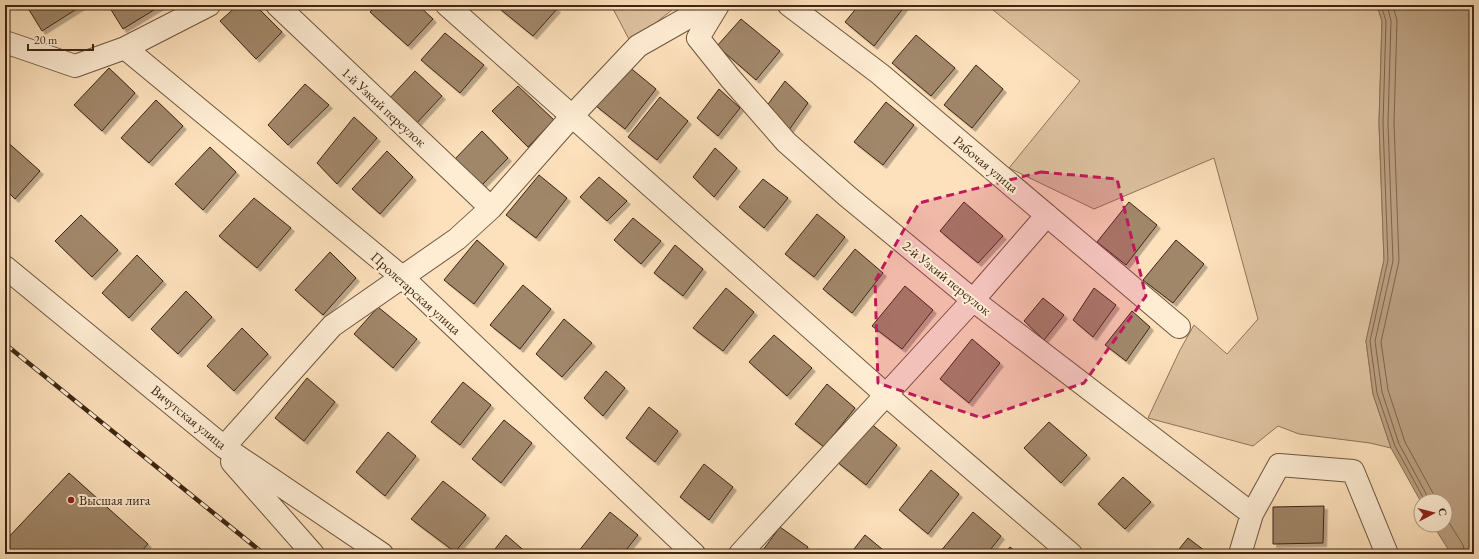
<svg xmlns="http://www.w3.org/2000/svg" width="1479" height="559" viewBox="0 0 1479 559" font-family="'EB Garamond',serif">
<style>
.green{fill:#ddc19f;stroke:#8e7459}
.water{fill:#bca183;stroke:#8a7056}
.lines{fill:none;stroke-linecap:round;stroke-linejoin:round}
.shore{stroke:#7d644b;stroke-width:1}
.building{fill:#a1876b;stroke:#3e2613;filter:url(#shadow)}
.minor-casing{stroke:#6e553d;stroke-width:24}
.minor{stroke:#feecd3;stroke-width:22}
.rail-casing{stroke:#3e2613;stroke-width:4.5}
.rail{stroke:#feecd3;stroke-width:3;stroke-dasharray:9;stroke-linecap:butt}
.marked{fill:#c2185b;fill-opacity:0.2;stroke:#c2185b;stroke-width:3;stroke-dasharray:8 5;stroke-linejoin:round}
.poi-dot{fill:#8f2418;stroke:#feecd3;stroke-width:1.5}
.labels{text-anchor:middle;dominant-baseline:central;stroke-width:4;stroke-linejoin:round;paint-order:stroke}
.street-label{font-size:14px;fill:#3e2613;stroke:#feecd3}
.poi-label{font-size:14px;fill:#3e2613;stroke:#feecd3;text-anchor:start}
</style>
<defs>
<filter id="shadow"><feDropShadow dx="3.5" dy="3.5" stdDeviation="0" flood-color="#0004"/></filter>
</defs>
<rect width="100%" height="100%" fill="#fde1bc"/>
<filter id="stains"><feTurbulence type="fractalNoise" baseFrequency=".005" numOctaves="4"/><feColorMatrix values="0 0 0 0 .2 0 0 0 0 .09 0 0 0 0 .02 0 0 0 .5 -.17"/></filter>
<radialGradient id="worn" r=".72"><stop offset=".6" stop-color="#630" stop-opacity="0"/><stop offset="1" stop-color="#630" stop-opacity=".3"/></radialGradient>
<path class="green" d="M611 5H678L631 43Z
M987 5H1377L1382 21 1379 123 1384 260 1366 341 1373 394 1391 448 1370 443 1299 434 1278 426 1253 446 1148 418 1180 350 1194 325 1227 354 1258 319 1214 158 1094 209 1009 168 1080 81Z"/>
<path class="water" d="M1377 5H1474V554H1451L1433 525H1445V501H1421V502L1391 448 1373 394 1366 341 1384 260 1379 123 1382 21Z"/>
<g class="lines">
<path class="shore" d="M1381 5 1386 21 1383 123 1388 260 1370 341 1377 393 1395 446 1425 501
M1387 5 1391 21 1388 123 1393 261 1375 341 1382 392 1399 444 1430 501
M1393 5 1397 21 1394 123 1399 261 1381 342 1388 390 1405 442 1434 495 1436 501
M1445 516 1463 545 1465 554"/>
</g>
<path class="building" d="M26 5H83L42 31Z
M108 5H162L123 29Z
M238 5H255L282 32 256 59 220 21Z
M377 5H418L433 19 408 46 370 12Z
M495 5H552L557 9 533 36Z
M859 5H903L905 6 874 46 845 22Z
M741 19 780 51 756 80 717 46Z
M445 33 484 65 460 93 421 60Z
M916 35 955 68 931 96 892 63Z
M976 65 1003 89 972 128 944 105Z
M628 66 656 89 625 129 596 106Z
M109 68 135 93 102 131 74 105Z
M415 71 442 96 413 127 386 102Z
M785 81 808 103 789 130 766 107Z
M305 84 329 105 288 145 268 125Z
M518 86 554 120 528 147 492 111Z
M719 89 740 108 718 136 697 118Z
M660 97 688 121 657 160 628 137Z
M156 100 183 126 149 163 121 138Z
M886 102 914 125 883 165 854 142Z
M354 117 377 138 337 184 317 163Z
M482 131 508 158 480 187 453 161Z
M5 140 40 171 15 199 5 189Z
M210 147 236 172 203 210 175 184Z
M715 148 737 168 714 197 693 177Z
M387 151 413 177 380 214 352 189Z
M539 175 567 198 536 238 506 215Z
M599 177 627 201 607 221 580 197Z
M763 179 788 198 764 228 739 207Z
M254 198 291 228 257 268 219 236Z
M964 202 1003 236 978 263 940 231Z
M1129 202 1157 225 1126 265 1097 242Z
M817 214 845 237 814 277 785 254Z
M81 215 118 250 92 277 55 241Z
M633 218 661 241 641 264 614 240Z
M477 240 504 264 474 304 444 280Z
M1176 240 1204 264 1173 303 1143 280Z
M675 245 703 269 683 296 654 273Z
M855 249 883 273 852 313 823 289Z
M330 252 356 278 323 315 295 290Z
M137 255 163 281 129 318 102 293Z
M523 285 551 309 520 349 490 325Z
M905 286 933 310 902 349 872 326Z
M726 288 754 312 723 351 693 328Z
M1094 288 1116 305 1093 337 1073 320Z
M186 291 212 317 178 354 151 329Z
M1043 298 1064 315 1044 340 1024 321Z
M378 307 417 339 393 368 354 334Z
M1132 311 1150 327 1126 361 1105 345Z
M564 319 592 343 562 377 536 354Z
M242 328 268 354 234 391 207 366Z
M774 335 812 368 787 396 749 362Z
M972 339 1000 363 969 403 940 379Z
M606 371 625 388 603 416 584 398Z
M307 378 335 402 304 441 275 418Z
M463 382 491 405 460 445 431 422Z
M827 384 855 408 824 447 795 424Z
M649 407 678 431 655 462 626 438Z
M504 420 532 443 501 483 472 459Z
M869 422 897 445 866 485 837 462Z
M1049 422 1087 455 1061 483 1024 448Z
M388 432 416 456 385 496 356 472Z
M704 464 733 487 709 520 680 497Z
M931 470 959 494 928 534 899 510Z
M69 473 148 544 139 554H5V541Z
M1123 477 1151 502 1125 529 1098 504Z
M443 481 486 515 455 552 411 519Z
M1324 506 1323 543 1273 544V507Z
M610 512 638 535 623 554H581L578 552Z
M973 512 1001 536 987 554H943L940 552Z
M780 527 808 547 803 554H760Z
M506 535 528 554H491Z
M865 535 888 554H850Z
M1188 538 1209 554H1175Z
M1010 547 1019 554H1004Z"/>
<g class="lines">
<g class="minor-casing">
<path id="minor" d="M277 5 491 208
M447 5 885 394 1071 554
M718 5 698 38 730 78 786 142 847 196 973 300 1252 514
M789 5 880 74 1179 327
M5 42 75 66 125 48 209 5
M125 48 402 277 694 554
M5 267 224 447 382 554
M224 447 332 326 457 239 491 208 572 116 638 46 710 5
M232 462 313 554
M740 554 973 300 1047 215
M1240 554 1252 514 1279 465 1353 471 1387 554"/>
</g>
<use href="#minor" class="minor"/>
<g class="rail-casing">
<path id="rail" d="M5 344 264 554"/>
</g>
<use href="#rail" class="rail"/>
</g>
<path class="marked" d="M1041 172 1117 179 1146 296 1084 383 982 418 878 383 875 281 919 203Z"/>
<circle class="poi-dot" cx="71" cy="500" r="4"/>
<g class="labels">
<g class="street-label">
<text transform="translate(384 107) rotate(43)">1-й Узкий переулок</text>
<text transform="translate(986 164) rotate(40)">Рабочая улица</text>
<text transform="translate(947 278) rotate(39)">2-й Узкий переулок</text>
<text transform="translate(416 293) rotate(42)">Пролетарская улица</text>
<text transform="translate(189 417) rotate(39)">Вичугская улица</text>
</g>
<g class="poi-label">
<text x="79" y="500">Высшая лига</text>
</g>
</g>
<rect width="1479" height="559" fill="none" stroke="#fde1bc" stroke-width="20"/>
<rect x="6" y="6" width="1467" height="547" fill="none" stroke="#3e2613" stroke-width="2"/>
<rect x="10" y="10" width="1459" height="539" fill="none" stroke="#3e2613"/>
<g transform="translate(1433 513) rotate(83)"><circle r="19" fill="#feecd3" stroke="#b19d86"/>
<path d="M0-3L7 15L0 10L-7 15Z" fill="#8f2418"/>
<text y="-6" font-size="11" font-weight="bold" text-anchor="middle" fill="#3e2613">С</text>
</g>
<path d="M28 44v6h65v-6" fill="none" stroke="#3e2613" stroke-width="2"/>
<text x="34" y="44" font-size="12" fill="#3e2613" stroke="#feecd3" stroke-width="3" paint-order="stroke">20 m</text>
<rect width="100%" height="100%" filter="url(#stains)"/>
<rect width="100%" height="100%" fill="url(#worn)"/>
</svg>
